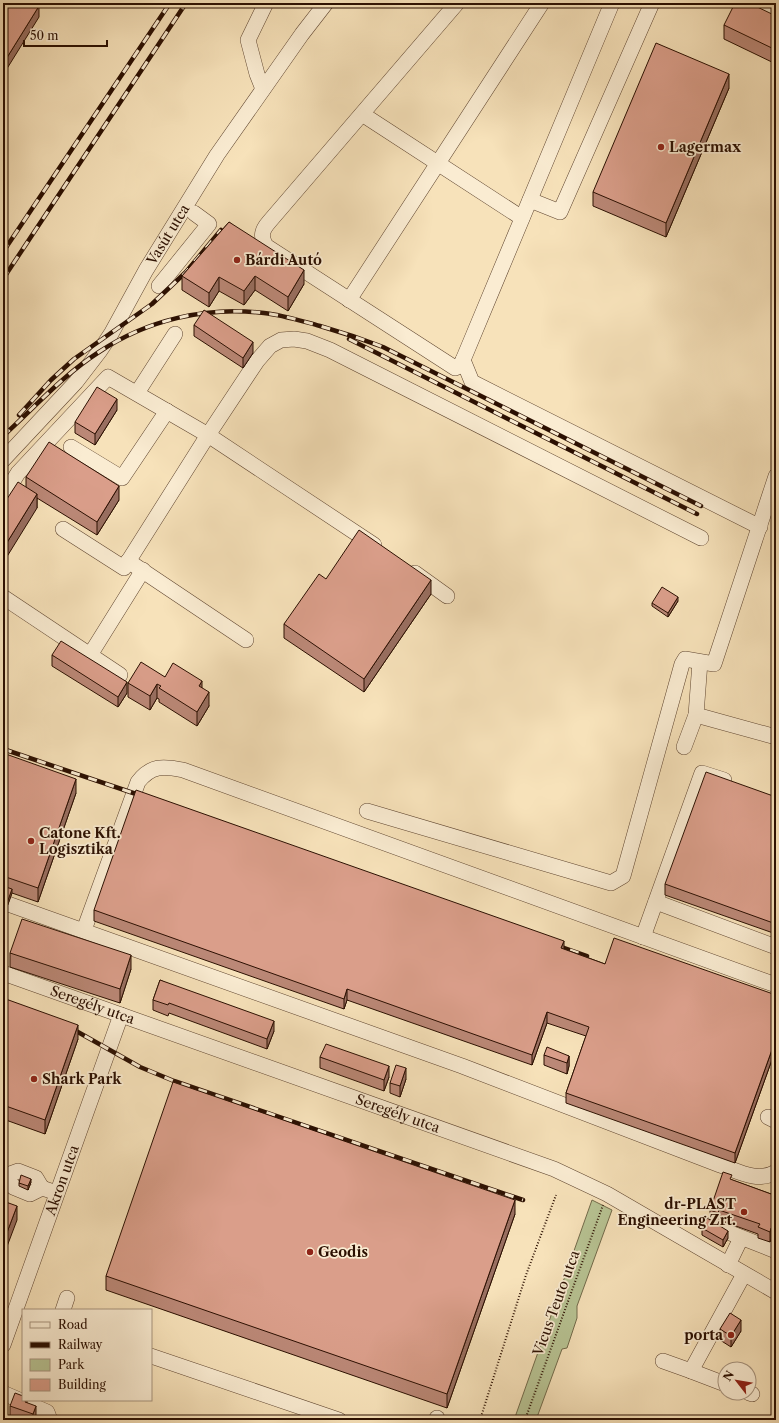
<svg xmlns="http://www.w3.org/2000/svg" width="779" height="1423" viewBox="0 0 779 1423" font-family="'Libre Caslon Text',serif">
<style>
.green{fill:#b8c494;stroke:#726a4a}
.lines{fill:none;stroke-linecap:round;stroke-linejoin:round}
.minor-casing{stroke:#5e442f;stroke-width:16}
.path{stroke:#2b0f01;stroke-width:2;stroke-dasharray:1 2;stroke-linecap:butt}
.minor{stroke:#faecd2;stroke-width:15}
.rail-casing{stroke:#2b0f01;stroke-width:4.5}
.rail{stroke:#faecd2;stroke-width:3;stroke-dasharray:9;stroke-linecap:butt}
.wall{fill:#b87;stroke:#2b0f01}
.shaded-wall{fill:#996f61;stroke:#2b0f01}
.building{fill:#da9e8a;stroke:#2b0f01}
.poi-dot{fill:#8f2418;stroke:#faecd2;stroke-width:1.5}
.labels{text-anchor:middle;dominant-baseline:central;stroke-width:3.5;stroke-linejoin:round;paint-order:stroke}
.poi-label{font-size:14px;font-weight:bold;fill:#2b0f01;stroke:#faecd2;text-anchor:start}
.street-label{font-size:14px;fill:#2b0f01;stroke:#faecd2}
</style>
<rect width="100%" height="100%" fill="#f7e2ba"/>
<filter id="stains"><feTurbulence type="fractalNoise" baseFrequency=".005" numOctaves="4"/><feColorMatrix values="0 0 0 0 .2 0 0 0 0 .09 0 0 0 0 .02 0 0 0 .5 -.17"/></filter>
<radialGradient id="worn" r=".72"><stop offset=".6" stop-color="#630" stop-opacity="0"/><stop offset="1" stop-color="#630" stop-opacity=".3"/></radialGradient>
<path class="green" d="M592 1200 612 1210 577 1306V1318L567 1348 562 1349 536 1420H514Z"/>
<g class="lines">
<g class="minor-casing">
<g id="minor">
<path d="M457 3 269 222C262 230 260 236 266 246L455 368 460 366 463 360 612 3"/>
<path d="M752 3 776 15"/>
<path d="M263 89 257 74 248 40 266 3"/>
<path d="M362 114 522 218"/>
<path d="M530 200 560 212 652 3"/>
<path d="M159 286 209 224 194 213"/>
<path d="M349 300 542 3"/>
<path d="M463 360 472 382 760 527"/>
<path d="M137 393 175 334"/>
<path d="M71 447 122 478 167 411"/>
<path id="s1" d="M3 460 76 382 99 352 111 334 146 270 217 155 302 34 326 3"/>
<path d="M3 497 18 473 108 377 208 435 374 545"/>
<path d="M63 529 124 568 208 435 257 361 270 346 281 340 294 339 307 341 330 350 701 538"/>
<path d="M128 561 246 640"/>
<path d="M415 573 447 596"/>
<path d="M3 597 120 675"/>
<path d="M90 655 143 570"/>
<path d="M696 715 776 737"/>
<path d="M684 747 696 715 700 662"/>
<path d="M367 811 611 883 623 876 682 664 685 659 714 664 776 476"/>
<path d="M656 902 776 947"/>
<path d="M8 904 462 1066 720 1165C738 1171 757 1183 776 1172"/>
<path d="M84 930 138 782C151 765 163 766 183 770L776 985"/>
<path d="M643 937 702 773 724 780"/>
<path id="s2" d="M3 973 554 1169 607 1194 776 1292"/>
<path d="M768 1117 776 1121"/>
<path d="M3 1174 7 1175 13 1187 30 1194 42 1188 57 1193"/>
<path d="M7 1175 18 1171 36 1178 42 1188"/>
<path d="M710 1225 776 1251"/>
<path d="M728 1265 741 1238"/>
<path d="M63 1310 67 1298"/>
<path id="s3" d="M3 1345 121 1015"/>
<path d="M151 1356 339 1420"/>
<path d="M663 1361 691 1371 744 1274"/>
<path d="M691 1371 725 1384"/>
<path d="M3 1393 47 1412 50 1420"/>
<path d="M749 1393 752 1394"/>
<path d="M437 1420V1418"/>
</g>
</g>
<path class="path" d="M480 1420 526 1275 556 1195
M525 1420 603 1205"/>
<use href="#minor" class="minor"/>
<g class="rail-casing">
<path id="rail" d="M3 252 170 3
M3 279 186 3
M349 339 697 514
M19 415 51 380 74 359 152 304 186 272 221 230
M3 436C34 408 63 375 99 352 147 320 206 306 264 313 283 315 301 321 320 326 341 332 362 339 383 347L701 506
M3 749 145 797
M553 944 587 956
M69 1027 140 1067 174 1081 523 1200"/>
</g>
<use href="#rail" class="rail"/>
</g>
<path class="wall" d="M776 16V64L724 39V25Z
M729 88 666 237 593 206V192Z
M229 222 304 284 288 311 255 290 244 305 219 291 209 307 182 290V276Z
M194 325 253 353 243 368 194 336Z
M117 410 95 445 75 433V422Z
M26 477 119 500 97 535 37 498V508L26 487Z
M326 579 431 594 364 692 284 638V624Z
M678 601 668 617 652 606V603Z
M52 655 127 693 118 707 52 666Z
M165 677 202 688 209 706 197 726 159 702V699L157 698 150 710 128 697V683Z
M3 753 76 793 38 902 12 893 3 918V894L4 890H3Z
M776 797V934L665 895V884Z
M94 910 564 949 605 964 776 995V1055L774 1054 735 1163 566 1103V1093L586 1036 547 1023 532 1065 347 1000 344 1009 94 921Z
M10 953 131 969 120 1003 10 967Z
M160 980 274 1031 267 1049 169 1013 168 1016 153 1010V1000Z
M3 998 78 1039 45 1134 3 1119Z
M544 1055 569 1056V1066L567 1074 544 1065Z
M320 1057 389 1077 384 1091 320 1068Z
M406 1079 400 1097 390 1093V1083Z
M732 1180 771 1194 776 1191V1240L771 1239 770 1242 758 1238V1234L719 1220 718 1223 712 1221 728 1238 723 1247 702 1235V1228L710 1220V1210Z
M31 1182 28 1190 19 1186V1183Z
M515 1214 447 1408 106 1290V1276Z
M720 1329 741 1331 731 1347 720 1340Z
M27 1400V1403L36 1417 35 1420H19L10 1417V1406Z"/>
<path class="shaded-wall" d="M39 6V17L3 75V64Z
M729 74V88L666 237V223Z
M304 270V284L288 311V297Z
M255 276V290L244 305V291Z
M219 277V291L209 307V293Z
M253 342V353L243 368V358Z
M117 399V410L95 445V434Z
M119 486V500L97 535V522Z
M37 494V508L3 563V549Z
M431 580V594L364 692V679Z
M678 597V601L668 617V613Z
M202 681V695L199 686Z
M127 682V693L118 707V697Z
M157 684V698L150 710V696Z
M209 692V706L197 726V712Z
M76 779V793L38 902V888Z
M12 889V893L3 918V914Z
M564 941V952L561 948Z
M131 955V969L120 1003V989Z
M347 989V1000L344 1009V999Z
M547 1012V1023L532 1065V1055Z
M274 1021V1031L267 1049V1039Z
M78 1025V1039L45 1134V1120Z
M774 1044V1054L735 1163V1153Z
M569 1056V1066L567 1074V1063Z
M389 1066V1077L384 1091V1080Z
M406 1068V1079L400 1097V1086Z
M31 1179V1182L28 1190V1186Z
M515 1200V1214L447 1408V1394Z
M17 1206V1220L3 1257V1243Z
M771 1228V1239L770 1242V1232Z
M728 1231V1238L723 1247V1240Z
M741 1320V1331L731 1347V1336Z
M36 1406V1417L35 1420H33V1414Z"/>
<path class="building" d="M3 3H34L39 6 3 64Z
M735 3H749L776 16V50L724 25Z
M656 43 729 74 666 223 593 192Z
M229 222 304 270 288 297 255 276 244 291 219 277 209 293 182 276Z
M204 310 253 342 243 358 194 325Z
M97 387 117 399 95 434 75 422Z
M49 442 119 486 97 522 26 477Z
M18 482 37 494 3 549V505Z
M359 530 431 580 364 679 284 624 319 574 326 579Z
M662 587 678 597 668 613 652 603Z
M61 641 127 682 118 697 52 655Z
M141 662 165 677 173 663 202 681 199 686 209 692 197 712 159 688 161 686 157 684 150 696 128 683Z
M3 753 76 779 38 888 3 876Z
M706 772 776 797V924L665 884Z
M136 790 564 941 561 948 605 964 614 938 776 995V1045L774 1044 735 1153 566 1093 589 1027 547 1012 532 1055 347 989 344 999 94 910Z
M6 887 12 889 3 914V894Z
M22 919 131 955 120 989 10 953Z
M160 980 274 1021 267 1039 169 1003 168 1005 153 1000Z
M3 998 78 1025 45 1120 3 1105Z
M326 1044 389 1066 384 1080 320 1057Z
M547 1047 569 1056 567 1063 544 1055Z
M396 1065 406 1068 400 1086 390 1083Z
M173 1082 515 1200 447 1394 106 1276Z
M723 1172 732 1175 730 1179 771 1194 773 1190 776 1191V1230L771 1228 770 1232 758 1227 760 1224 719 1210 718 1213 710 1210Z
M21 1175 31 1179 28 1186 19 1183Z
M3 1201 17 1206 3 1243Z
M707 1218 728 1231 723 1240 702 1228Z
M730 1313 741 1320 731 1336 720 1329Z
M15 1393 23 1396V1400H26L25 1402 36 1406 33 1414 10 1406Z"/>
<g class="poi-dot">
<circle cx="661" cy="147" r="4"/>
<circle cx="237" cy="260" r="4"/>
<circle cx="31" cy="841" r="4"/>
<circle cx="34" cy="1079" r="4"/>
<circle cx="744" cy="1212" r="4"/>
<circle cx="310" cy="1252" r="4"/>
<circle cx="731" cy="1335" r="4"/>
</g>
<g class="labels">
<g class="poi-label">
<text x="669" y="147">Lagermax</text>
<text x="245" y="260">Bárdi Autó</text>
<text x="39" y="833">Catone Kft.<tspan x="39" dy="16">Logisztika</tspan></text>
<text x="42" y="1079">Shark Park</text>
<text x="736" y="1204" text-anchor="end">dr-PLAST<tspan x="736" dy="16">Engineering Zrt.</tspan></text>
<text x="318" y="1252">Geodis</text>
<text x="723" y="1335" text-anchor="end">porta</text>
</g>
<g class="street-label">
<text stroke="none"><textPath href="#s1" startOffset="281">Vasút utca</textPath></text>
<text stroke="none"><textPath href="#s2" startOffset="95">Seregély utca</textPath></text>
<text stroke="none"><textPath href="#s2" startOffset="419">Seregély utca</textPath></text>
<text stroke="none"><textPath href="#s3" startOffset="175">Akron utca</textPath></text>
<text transform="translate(556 1303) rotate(-70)">Vicus Teuto utca</text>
</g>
</g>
<rect width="779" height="1423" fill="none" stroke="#f7e2ba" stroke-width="16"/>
<rect x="4" y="4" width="771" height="1415" fill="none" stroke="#2b0f01" stroke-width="2"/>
<rect x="8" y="8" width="763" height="1407" fill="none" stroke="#2b0f01"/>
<rect x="22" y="1309" width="130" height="92" fill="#faecd2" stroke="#a7947e"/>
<rect x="30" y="1322" width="20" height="6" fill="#faecd2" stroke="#a7947e"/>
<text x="58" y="1329" font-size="12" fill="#2b0f01">Road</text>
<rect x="30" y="1342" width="20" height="6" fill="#2b0f01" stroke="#a7947e"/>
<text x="58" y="1349" font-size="12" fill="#2b0f01">Railway</text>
<rect x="30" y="1359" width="20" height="12" fill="#b8c494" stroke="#a7947e"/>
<text x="58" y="1369" font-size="12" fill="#2b0f01">Park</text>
<rect x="30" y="1379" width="20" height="12" fill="#da9e8a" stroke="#a7947e"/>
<text x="58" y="1389" font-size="12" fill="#2b0f01">Building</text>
<g transform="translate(737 1381) rotate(301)"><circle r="19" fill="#faecd2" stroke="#a7947e"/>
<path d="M0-3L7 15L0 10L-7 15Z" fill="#8f2418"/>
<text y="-6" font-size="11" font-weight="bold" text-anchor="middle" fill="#2b0f01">N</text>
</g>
<path d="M24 40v6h83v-6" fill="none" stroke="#2b0f01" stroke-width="2"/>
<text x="30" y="40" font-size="12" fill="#2b0f01" stroke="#faecd2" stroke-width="3" paint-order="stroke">50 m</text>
<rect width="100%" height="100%" filter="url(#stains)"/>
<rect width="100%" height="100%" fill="url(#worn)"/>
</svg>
